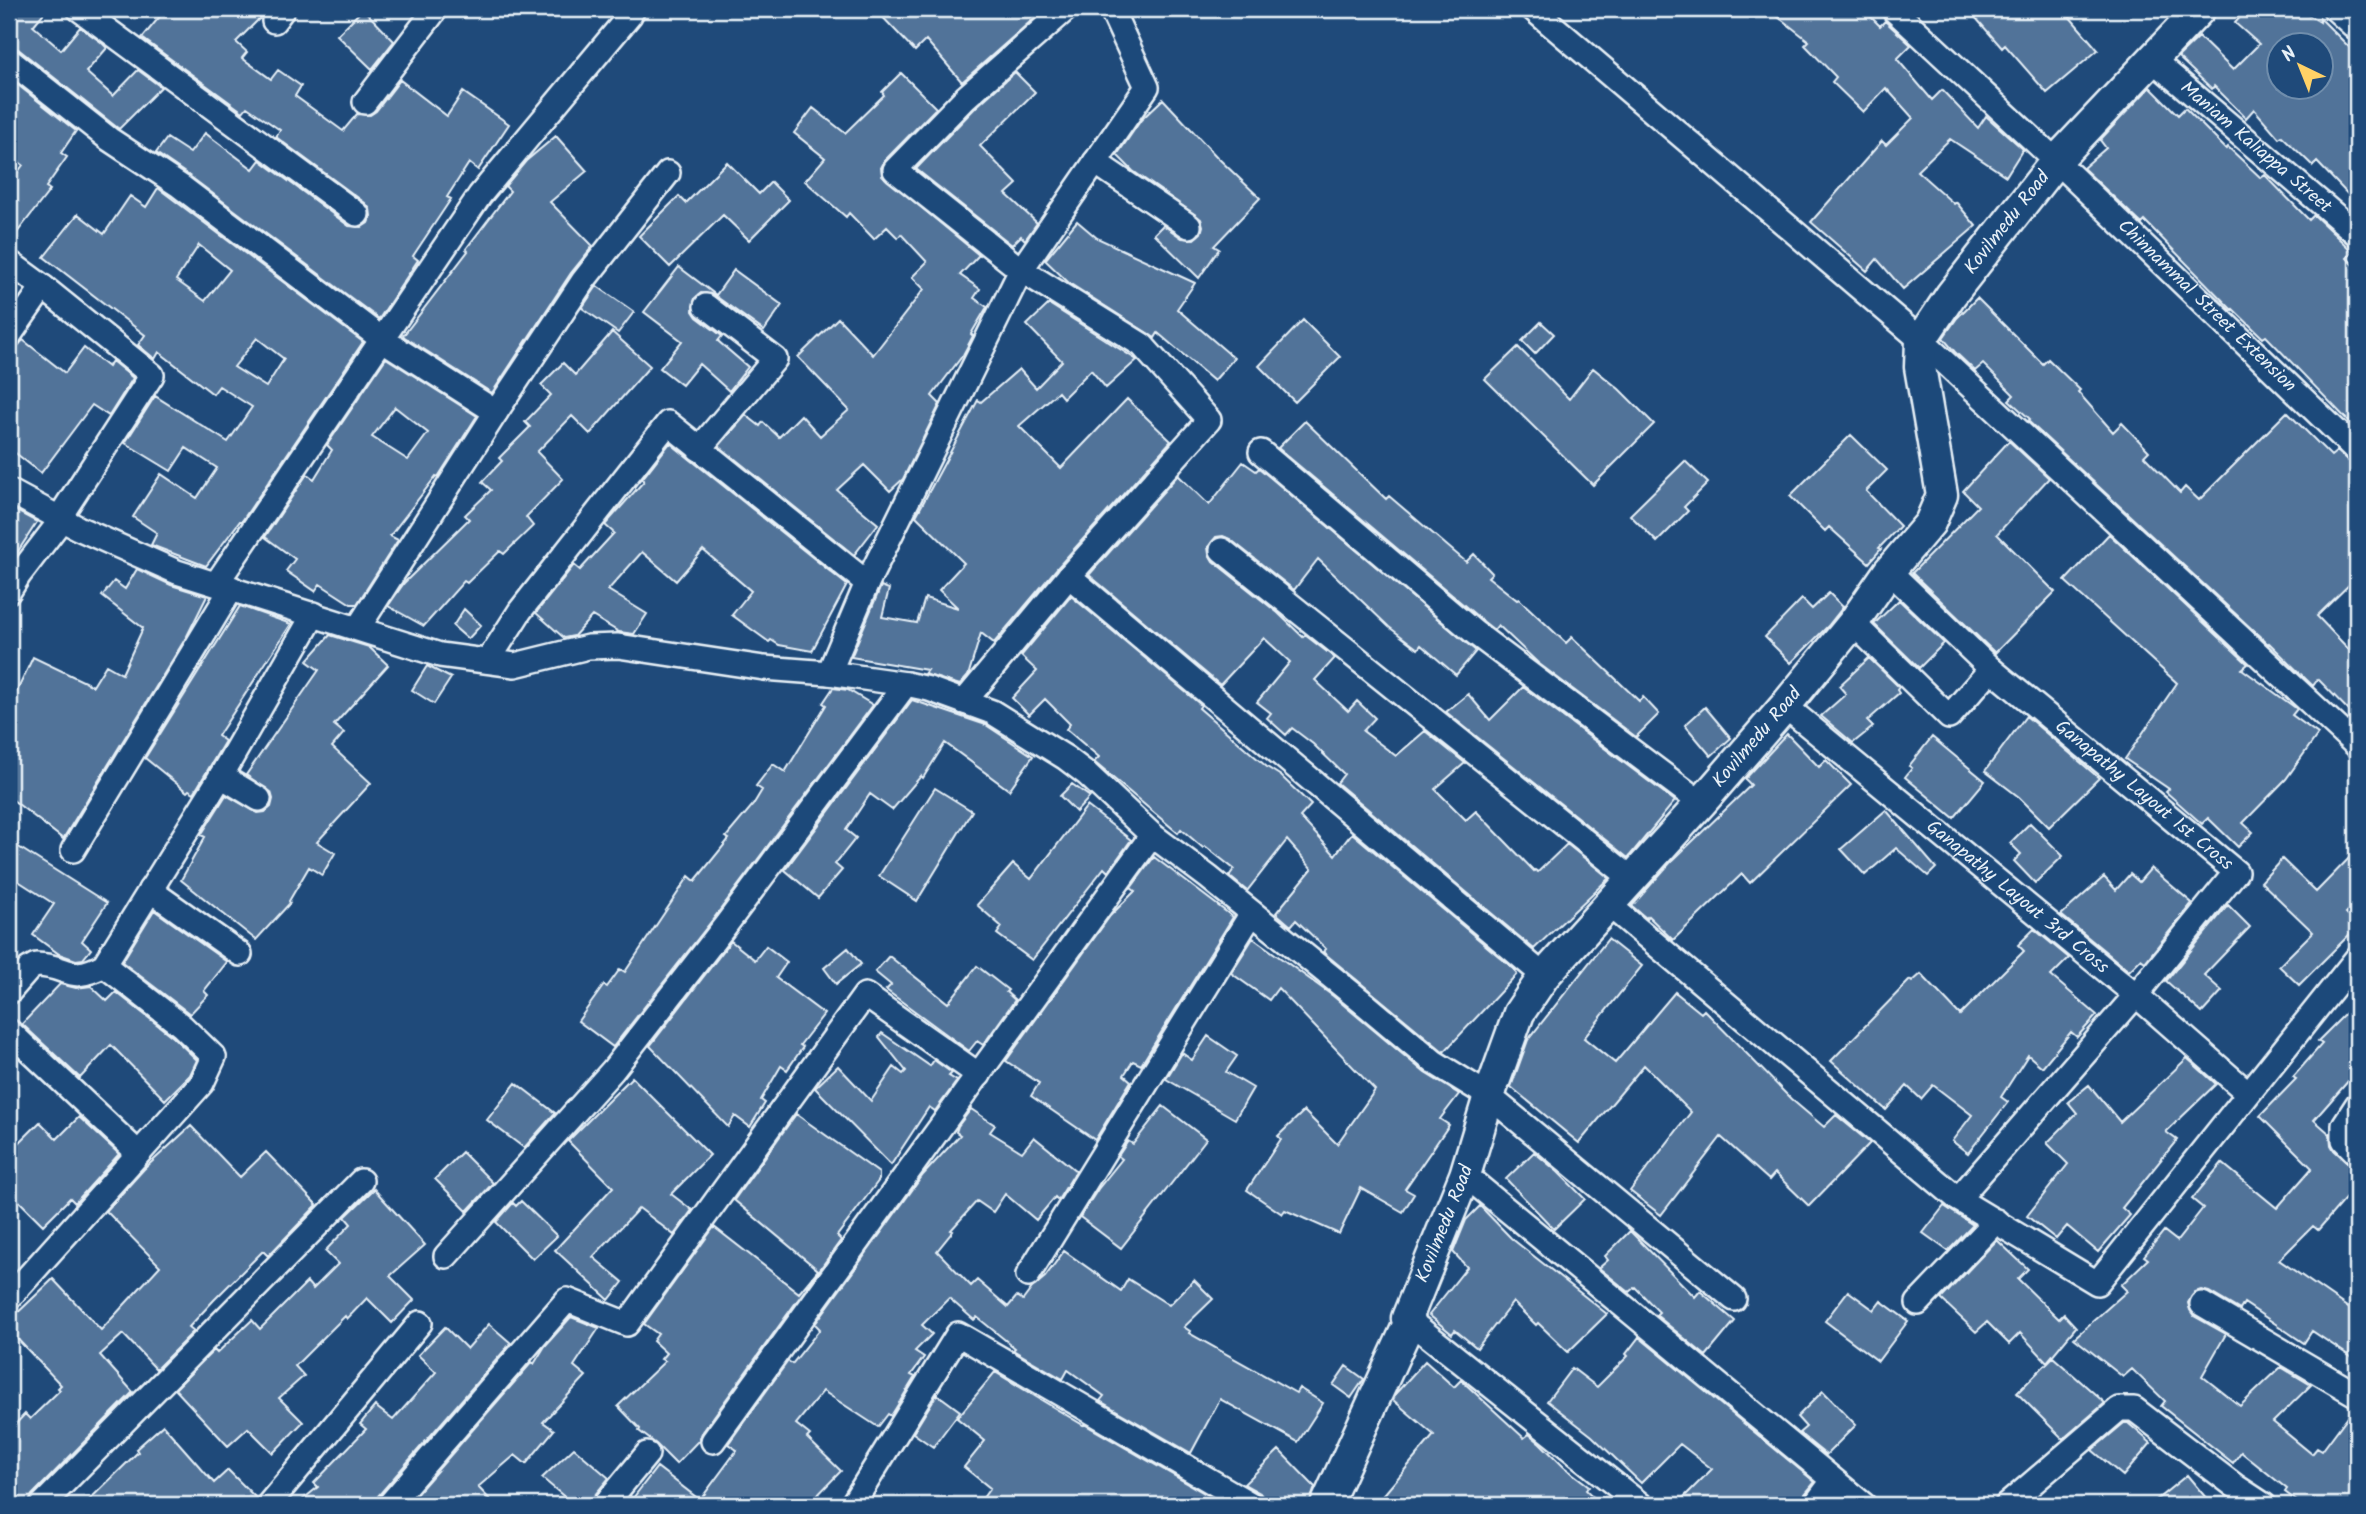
<svg xmlns="http://www.w3.org/2000/svg" width="2366" height="1514" viewBox="0 0 2366 1514" font-family="Kalam,sans-serif">
<style>
.building{fill:#517399;stroke:#e8f1f8;stroke-width:2;fill-rule:evenodd}
.lines{fill:none;stroke-linecap:round;stroke-linejoin:round}
.minor-casing{stroke:#e8f1f8;stroke-width:28}
.tertiary-casing{stroke:#e8f1f8;stroke-width:35}
.minor{stroke:#1f4a7a;stroke-width:23}
.tertiary{stroke:#1f4a7a;stroke-width:30}
.labels{text-anchor:middle;dominant-baseline:central;stroke-width:7;stroke-linejoin:round;paint-order:stroke}
.street-label{font-size:19px;fill:#e8f1f8;stroke:#1f4a7a}
</style>
<rect width="100%" height="100%" fill="#1f4a7a"/>
<filter id="ink" filterUnits="userSpaceOnUse"><feTurbulence type="fractalNoise" baseFrequency=".0143" numOctaves="2"/><feDisplacementMap in="SourceGraphic" scale="14" xChannelSelector="R" yChannelSelector="G"/><feConvolveMatrix kernelMatrix="1 2 1 2 8 2 1 2 1" color-interpolation-filters="sRGB"/></filter>
<g filter="url(#ink)">
<path class="building" d="M9 9H47L33 26 61 50 80 27 101 42 107 48 86 72 113 96 138 70 161 87 119 129 18 49 9 46Z
M166 9H266L261 17 236 42 247 52 242 58 271 79 278 70 301 86 295 96 343 131 357 114 370 115 376 111 400 80 447 116 463 92 509 124 478 170 469 163 447 197 451 199 413 256 418 260 379 319 188 175 156 153 167 138 190 153 205 133 253 169 260 160 349 226 362 227 368 223 371 216 370 209 365 203 276 137 280 130 247 107 243 112 142 38Z
M363 9 394 41 372 69 337 35Z
M875 9H1035L1040 13 962 82 926 40 915 51Z
M1768 9H1863L1880 26 1885 21 1911 45 1897 59 1932 100 1942 90 1978 128 1986 116 2023 149 2006 176 1950 139 1917 171 1954 204 1956 202 1976 226 1903 289 1877 259 1867 271 1811 222 1882 141 1886 145 1913 118 1886 88 1863 112 1832 82 1836 77 1805 45 1809 41Z
M1968 9H2063L2098 50 2047 93 2005 45 2002 48Z
M2247 9H2299L2320 22V18L2357 55V204L2317 162 2313 166 2282 136 2279 138 2254 109 2246 118 2214 86 2212 89 2178 57 2199 37 2233 70 2259 44 2235 23ZM2278 46H2320V88H2278Z
M1015 72 1035 92 980 146 1017 184 1006 194 1037 223 1025 240 1021 236 1012 245 916 169 976 107Z
M901 73 936 108 885 160 881 168 882 175 979 255 960 275 980 289 974 298 987 307 971 334 973 336 963 355 932 396 940 404 903 479 890 491 864 465 837 490 878 524 854 555 719 446 746 415 760 426 763 422 779 437 801 415 820 436 849 410 798 357 838 318 873 355 924 289 912 277 927 262 901 234 898 238 887 227 874 239 849 213 846 217 805 181 825 158 794 133 813 108 845 133 884 95 882 92Z
M9 78 76 131 61 153 67 157 46 187 50 190 9 243V184L23 165 9 155Z
M2150 87 2178 115 2185 108 2226 149 2228 147 2261 178 2265 175 2309 220 2314 215 2353 252 2347 258 2357 268V430L2266 336 2263 338 2233 309 2232 310 2145 221 2142 224 2083 168 2106 148 2100 140Z
M1163 99 1217 157 1260 198 1214 246 1219 249 1199 278 1154 234 1163 225 1182 238 1194 239 1201 233 1203 226 1201 219 1133 171 1117 155 1141 120Z
M556 136 587 171 550 202 593 246 571 273 492 393 403 336 468 251 466 249 510 191 505 186 526 161Z
M727 162 759 194 771 182 789 200 749 240 723 215 670 267 639 236 679 196 686 203Z
M158 188 363 342 242 521H240L206 566 151 545 157 533 133 517 161 474 197 498 217 468 186 448 171 471 125 443 155 396 228 442 252 407 219 386 213 394 159 352 155 359 138 345 145 335 44 257 78 214 104 234 130 196 146 207ZM199 245 230 270 205 301 176 280ZM257 338 284 359 266 387 234 367Z
M1077 221 1097 238 1195 283 1177 309 1234 358 1214 381 1158 333 1155 338 1069 283 1045 260Z
M679 267 716 295 734 270 782 305 764 331 714 295 701 293 695 298 693 311 697 317 722 336 718 341 748 367 729 391 699 364 682 385 660 368 682 341 644 312Z
M597 286 634 312 618 333 582 308Z
M1977 298 2043 364 2048 359 2080 390 2078 392 2113 432 2122 423 2149 451 2144 456 2180 493 2185 487 2199 500 2287 412 2331 456 2337 451 2348 461 2357 465V577L2317 616 2357 658V719L2318 679 2313 686 2269 643 2268 644 2028 421 2030 419 2009 400 2014 395 1983 364 1975 371 1955 352 1943 338 1957 318Z
M1049 304 1137 360 1106 388 1091 370 1063 398 1058 392 1019 426 1061 468 1127 399 1171 441 1058 567 994 643 981 633 968 676 960 685 924 674 927 670 851 657 881 586 889 589 882 617 917 623 925 598 958 608 939 590 964 563 916 516 978 400 981 402 1019 369 1036 388 1062 361 1027 325Z
M1303 320 1340 357 1295 402 1259 366Z
M1541 322 1554 334 1535 354 1522 341Z
M612 332 650 366 590 434 572 416 537 452 563 479 526 517 533 526 504 554 500 551 467 583 464 581 424 626 388 606 404 583 469 519 465 515 491 490 482 482 502 461 499 458 530 427 525 422 551 395 541 385 563 363 575 375Z
M23 340 65 373 84 348 108 367 112 361 133 378 109 416 92 405 41 473 9 448V350L16 348Z
M1518 347 1569 399 1593 368 1619 389 1654 424 1593 485 1485 379Z
M386 358 477 416 438 477 436 476 390 536 398 540 357 604H351L320 584 315 591 286 571 295 559 265 537 307 474 314 479 332 450 327 445ZM395 407 428 433 408 460 372 437Z
M1305 421 1386 499 1389 496 1466 562 1474 554 1492 573 1488 577 1517 600 1519 599 1566 643 1572 637 1639 701 1643 697 1659 714 1636 737 1538 663 1498 625 1494 630 1484 622 1278 448Z
M1851 435 1887 470 1866 491 1900 526 1879 548 1881 549 1869 563 1829 527 1825 531 1790 496Z
M2009 441 2049 478 1997 534 2055 592 1995 653 1912 573 1978 506 1963 491Z
M670 443 847 585 812 651 779 645 771 640 769 642 732 615 751 591 703 550 676 581 642 552 608 590 647 614 634 634 619 632 592 616 574 636 564 638 536 613 574 565 580 570 614 533 605 525 644 481 642 479Z
M1685 461 1708 483 1684 507 1688 511 1657 542 1630 515Z
M1243 462 1256 471 1259 468 1476 651 1456 675 1421 645 1418 649 1389 627 1318 559 1294 590 1230 539 1223 536 1216 537 1208 547 1209 554 1213 561 1278 613 1303 637 1305 635 1335 658 1315 680 1348 711 1357 701 1375 718 1363 731 1396 756 1425 731 1465 763 1435 789 1466 820 1476 811 1534 871 1535 870 1538 872 1567 844 1609 878 1534 949 1337 783 1344 774 1313 744 1292 728 1286 735 1267 718 1271 713 1257 702 1290 662 1264 638 1220 685 1089 575 1178 475 1209 505Z
M9 507 37 522 9 565Z
M2109 534 2248 664 2242 669 2293 706 2297 709 2292 715 2318 734 2286 779 2243 823 2253 832 2238 847 2208 818 2202 824 2166 792 2169 789 2125 759 2177 683 2065 581Z
M137 569 171 585 207 596 187 636 63 839 9 797V708L33 657 93 686 106 665 122 674 143 628 102 596 114 581 125 589Z
M1829 593 1843 607 1828 626 1791 663 1765 637 1802 599 1812 609Z
M1071 596 1201 705 1199 708 1267 767 1281 776 1311 805 1300 817 1335 855 1352 833 1514 969 1517 974 1444 1052 1323 952 1326 949 1296 920 1291 926 1276 913 1312 869 1287 840 1247 891 1229 876 1234 869 1205 846 1203 848 1181 829 1178 833 1094 762 1099 757 1066 729 1070 724 1045 699 1029 715 1012 698 1037 671 1021 656Z
M1899 600 1944 643 1919 668 1874 624Z
M240 606 291 624 218 736 225 741 206 773 194 793 189 790 187 792 145 758Z
M464 609 481 625 468 639 453 626Z
M330 635 369 647 388 665 334 725 344 733 332 747 371 783 317 842 335 853 322 875 309 867 289 901 290 903 256 940 181 880 205 837 201 835 226 795 258 813 265 812 271 807 273 799 271 792 246 775 319 670 307 661Z
M1869 658 1899 687 1897 690 1899 693 1867 721 1873 727 1853 743 1821 716 1846 694 1839 686Z
M427 666 451 678 434 704 412 690Z
M1523 687 1675 801 1628 858 1446 712 1468 694 1490 720Z
M833 688 848 690 873 705 714 918 613 1047 578 1021 604 985 607 987 620 969 625 972 689 876 695 881 729 839 726 837 753 805 762 790 756 786 773 764 785 772 826 705 823 703Z
M912 700 986 725 1033 756 1009 790 945 743 923 778 921 776 892 810 870 794 846 830 856 838 835 864 842 870 818 898 785 870Z
M1705 707 1731 738 1711 756 1685 725Z
M2026 716 2099 778 2049 827 2019 797 1985 771Z
M1787 734 1819 767 1826 760 1851 785 1750 883 1742 874 1673 940 1648 916 1646 918 1632 906 1670 863 1751 785 1745 779Z
M1932 737 1985 781 1954 818 1905 777 1912 768 1909 766Z
M1072 784 1090 797 1076 812 1060 796Z
M935 788 972 811 917 901 879 876Z
M1087 806 1131 840 1108 872 1104 868 1032 960 997 934 1002 927 977 905 1013 864 1031 879Z
M1886 810 1936 868 1928 876 1896 848 1865 875 1841 849Z
M2030 823 2063 856 2035 883 2014 861 2021 854 2010 843Z
M9 841 107 903 82 941 91 949 83 959 76 960 59 954 33 935 54 904 9 875Z
M2357 850V902L2346 913 2357 924V927L2299 985 2279 966 2313 932 2261 882 2282 859 2316 892Z
M1154 857 1233 917 1141 1065 1133 1061 1124 1075 1131 1081 1095 1140 1031 1096 1039 1083 1006 1061 1110 916 1135 891 1131 888Z
M2151 868 2192 903 2145 962 2141 959 2129 971 2061 915 2104 877 2116 890 2130 874 2139 882Z
M2228 905 2250 927 2204 975 2222 991 2202 1013 2166 981Z
M154 910 227 962 204 991 208 995 190 1014 122 962Z
M2034 929 2069 958 2051 976 2097 1015 2077 1037 2071 1032 2042 1067 2028 1055 2001 1097 2008 1102 1968 1153 1952 1141 1972 1115 1933 1085 1921 1099 1907 1086 1886 1110 1831 1061 1910 980 1912 982 1921 974 1960 1015 2024 951 2018 945Z
M1253 938 1333 996 1425 1073 1459 1094 1440 1119 1449 1125 1405 1189 1414 1194 1403 1212 1361 1188 1339 1234 1285 1210 1282 1214 1247 1190 1281 1139 1278 1136 1304 1111 1337 1144 1375 1090 1278 988 1269 1000 1231 973Z
M1608 939 1642 966 1584 1038 1615 1063 1675 992 1701 1013 1704 1010 1791 1099 1824 1127 1836 1115 1870 1143 1809 1206 1775 1173 1769 1180 1721 1137 1661 1215 1630 1191 1691 1112 1644 1065 1579 1143 1511 1087 1528 1040Z
M731 941 755 960 766 946 787 962 776 978 824 1014 800 1045 803 1047 787 1070 781 1066 761 1100 765 1103 750 1127 735 1116 728 1127 650 1046Z
M848 948 861 964 836 984 824 968Z
M889 956 948 1003 977 966 1008 990 1006 992 1015 1000 983 1045 977 1041 969 1051 886 990 891 985 875 972Z
M60 984 76 988 91 986 107 1001 116 992 173 1037 197 1060 190 1075 165 1100 111 1045 80 1078 22 1024Z
M2357 1002V1071L2314 1120 2330 1134 2331 1145 2334 1150 2348 1163 2357 1167V1185L2318 1230 2313 1226 2279 1260 2357 1314V1361L2312 1331 2304 1343 2244 1303 2240 1310 2209 1292 2201 1290 2195 1292 2188 1303 2190 1310 2194 1316 2226 1334 2202 1376 2240 1406 2281 1367 2311 1385 2273 1422 2312 1454 2317 1448 2322 1451 2354 1408 2357 1409V1505H2302L2285 1492 2287 1489 2241 1452 2233 1463 2161 1406 2165 1401 2132 1369 2123 1377 2074 1338 2127 1291 2121 1285 2148 1259 2144 1256 2164 1231 2177 1241 2203 1208 2192 1199 2222 1163 2277 1208 2312 1168 2260 1116 2296 1079 2293 1077 2322 1044 2318 1041Z
M882 1033 930 1066 934 1060 952 1073 949 1076 957 1081 935 1111 929 1107 891 1165 815 1088 838 1066 871 1101 894 1067 903 1074 906 1071 879 1037Z
M1208 1036 1237 1056 1226 1072 1253 1088 1235 1119 1166 1079 1182 1053 1192 1060Z
M2187 1058 2216 1084 2166 1132 2177 1140 2122 1208 2130 1215 2098 1252 2067 1226 2056 1239 2027 1216 2068 1164 2047 1143 2077 1113 2068 1102 2089 1085 2120 1122Z
M632 1077 710 1155 671 1194 692 1210 674 1235 639 1208 593 1257 623 1282 609 1300 555 1250 613 1187 568 1141Z
M516 1083 555 1113 524 1148 487 1120Z
M1163 1106 1206 1139 1121 1248 1080 1217 1098 1189 1122 1159 1118 1156 1128 1141 1133 1144Z
M971 1109 995 1125 990 1132 1022 1152 1034 1137 1076 1171 1058 1200 1055 1197 1036 1220 1005 1194 993 1212 977 1201 951 1230 953 1231 937 1251 971 1286 977 1280 1008 1307 1017 1296 1023 1300 1032 1288 1045 1277 1064 1251 1121 1291 1128 1279 1169 1305 1194 1280 1213 1299 1184 1327 1190 1331 1189 1333 1296 1393 1299 1388 1323 1403 1298 1442 1220 1399 1191 1453 1100 1401 1104 1396 1068 1370 1063 1379 1013 1350 1015 1348 977 1317 974 1320 949 1298 922 1325 932 1334 915 1351 924 1357 911 1375 915 1377 891 1416 888 1414 878 1427 823 1391 796 1424 810 1435 807 1438 841 1471 808 1505H623L630 1496 633 1498 657 1467 700 1500 737 1450 728 1444 788 1361 792 1364 820 1329 815 1324 923 1175 960 1135 956 1132 958 1126Z
M796 1114 879 1173V1180L837 1236 841 1240 702 1433 699 1440 676 1464 656 1444 639 1431 640 1429 618 1406 665 1361 661 1359 666 1353 653 1341 658 1334 644 1324 714 1227 799 1293 818 1270 734 1200Z
M79 1117 119 1154 75 1203 70 1198 43 1225 9 1191V1133L19 1143 40 1122 57 1139Z
M191 1126 240 1177 266 1152 317 1205 268 1256 263 1251 214 1300 189 1327 194 1331 156 1369 123 1334 100 1355 133 1392 32 1495 28 1505H26L9 1488V1431L25 1414 30 1419 60 1390 58 1388 61 1385 9 1330V1321L53 1279 101 1330 114 1316 160 1266 106 1211 144 1169Z
M462 1152 493 1183 467 1211 435 1179Z
M1534 1152 1558 1172 1585 1199 1554 1229 1506 1179Z
M374 1189 425 1245 390 1276 414 1300 392 1323 367 1298 347 1319 345 1316 295 1366 304 1376 279 1398 303 1422 273 1453 248 1428 228 1446 175 1389 214 1350 217 1353 252 1320 260 1329 307 1282 313 1289 338 1264 325 1251 351 1224 345 1217Z
M521 1201 557 1236 533 1259 496 1222 513 1203 516 1206Z
M1480 1206 1511 1238 1607 1314 1568 1352 1538 1323 1536 1325 1513 1302 1477 1348 1455 1330 1452 1334 1429 1315 1467 1267 1453 1252 1466 1220Z
M1944 1206 1973 1225 1948 1251 1923 1233Z
M1630 1231 1695 1297 1700 1291 1735 1321 1706 1356 1656 1315 1659 1312 1635 1287 1629 1292 1599 1268 1608 1260 1605 1256Z
M1997 1240 2028 1269 2018 1279 2059 1319 2064 1314 2076 1327 2047 1362 2020 1333 2009 1344 1987 1322 1976 1332 1941 1299Z
M1848 1291 1874 1310 1881 1301 1908 1321 1878 1361 1825 1321Z
M571 1317 599 1328 574 1366 586 1376 543 1422 554 1430 526 1464 515 1455 478 1487 495 1505H407L532 1362 534 1364 545 1346Z
M489 1324 511 1343 378 1496 375 1505H296L318 1487 314 1483 366 1429 360 1424 375 1406 393 1420 436 1372 418 1355 445 1327 467 1349Z
M1639 1337 1815 1482 1796 1505H1676L1712 1469 1680 1444 1641 1483 1592 1436 1547 1401 1572 1368 1597 1387 1628 1356 1626 1354Z
M2053 1357 2105 1403 2063 1439 2017 1393Z
M1425 1361 1454 1387 1461 1380 1524 1438 1529 1434 1540 1443 1564 1467 1589 1486 1586 1490 1602 1505H1375L1434 1435 1393 1400 1396 1393Z
M1346 1366 1364 1379 1351 1398 1333 1385Z
M995 1372 1083 1425 1084 1424 1225 1505H978L990 1488 964 1467 985 1441 957 1418Z
M1823 1391 1856 1425 1826 1455 1799 1433 1806 1427 1797 1417Z
M937 1394 960 1411 933 1447 913 1433Z
M2124 1423H2128L2151 1443 2123 1476 2092 1450Z
M163 1425 214 1483 228 1470 256 1498 254 1505H84L138 1452 136 1449Z
M574 1448 609 1478 594 1496 591 1505H574L542 1478Z
M1279 1450 1315 1487 1309 1505H1266L1264 1499 1260 1493 1244 1484Z
M2187 1475 2212 1505H2150Z"/>
<g class="lines">
<g class="minor-casing">
<g id="minor">
<path d="M79 9 357 214"/>
<path d="M1533 9 1921 340 2357 746"/>
<path id="s1" d="M1893 9 2056 161 2357 451"/>
<path d="M2335 9 2357 29"/>
<path d="M274 21 283 9"/>
<path d="M9 60 109 139 180 186 383 340 496 412"/>
<path id="s2" d="M2153 60 2357 234"/>
<path d="M365 102 436 9"/>
<path d="M1095 162 1189 226"/>
<path d="M9 262 43 287 152 375 59 518"/>
<path d="M9 336 43 287"/>
<path d="M699 449 775 359 706 306"/>
<path d="M1261 452 1475 633 1701 803"/>
<path d="M9 491 78 528 177 572 440 655 515 665 588 647 618 646 764 668 829 673 906 684 929 689 992 712 1066 758 1087 774 1152 835 1208 877 1365 1004 1434 1062 1489 1096 1734 1299"/>
<path d="M1222 550 1631 878"/>
<path id="s3" d="M1889 571 1991 669 2236 872 2136 995 1958 1199"/>
<path d="M1069 576 1544 976"/>
<path d="M216 584 480 195 630 15 633 9"/>
<path d="M9 591 19 575 62 519"/>
<path d="M1853 623 1949 717 1991 669"/>
<path d="M358 628 496 412 583 281 668 173"/>
<path d="M488 661 520 611 668 423 867 583"/>
<path d="M829 673 867 583 1021 270 1147 87 1111 9"/>
<path d="M964 702 1069 576 1209 420 1142 345 1021 270 895 170 966 97 1066 9"/>
<path id="s4" d="M1785 706 2136 995 2248 1093"/>
<path d="M221 776 259 799"/>
<path d="M73 850 232 588"/>
<path d="M150 890 240 954"/>
<path d="M1608 904 1958 1199 2097 1283 2357 958"/>
<path d="M9 992 29 969 36 965C69 965 68 985 104 965L221 776 314 614"/>
<path d="M9 1031 138 1153"/>
<path d="M2357 1105 2344 1125V1140L2357 1153"/>
<path d="M1465 1175 1864 1505"/>
<path d="M446 1256 613 1070 725 926 906 684"/>
<path d="M1028 1275 1252 913"/>
<path d="M9 1298 202 1083 214 1057 182 1026 104 965"/>
<path d="M1918 1303 1996 1221"/>
<path d="M2202 1304 2357 1395"/>
<path d="M1410 1321 1641 1505"/>
<path d="M713 1441 1152 835"/>
<path d="M42 1505 361 1181"/>
<path d="M268 1505 420 1323"/>
<path d="M389 1505 567 1300 627 1324 865 995 979 1075"/>
<path d="M605 1505 647 1454"/>
<path d="M852 1505 958 1334 1252 1505"/>
<path d="M1815 1505 1833 1481"/>
<path d="M2007 1505 2119 1409H2134L2235 1486 2264 1505"/>
</g>
</g>
<g class="tertiary-casing">
<g id="tertiary">
<path id="s5" d="M1326 1505 1410 1321 1407 1318 1465 1175 1489 1096 1519 1013 1544 976 1701 803 1785 706 1853 623 1889 571 1930 523 1942 495 1920 367 1921 340 1951 295 2056 161 2200 9"/>
</g>
</g>
<use href="#minor" class="minor"/>
<use href="#tertiary" class="tertiary"/>
</g>
</g>
<g class="labels">
<g class="street-label">
<text stroke="none"><textPath href="#s2" startOffset="135">Maniam Kaliappa Street</textPath></text>
<text stroke="none"><textPath href="#s5" startOffset="1505">Kovilmedu Road</textPath></text>
<text stroke="none"><textPath href="#s1" startOffset="432">Chinnammal Street Extension</textPath></text>
<text stroke="none"><textPath href="#s5" startOffset="896">Kovilmedu Road</textPath></text>
<text stroke="none"><textPath href="#s3" startOffset="340">Ganapathy Layout 1st Cross</textPath></text>
<text stroke="none"><textPath href="#s4" startOffset="301">Ganapathy Layout 3rd Cross</textPath></text>
<text stroke="none"><textPath href="#s5" startOffset="308">Kovilmedu Road</textPath></text>
</g>
</g>
<rect width="2366" height="1514" fill="none" stroke="#1f4a7a" stroke-width="35"/>
<rect x="18" y="18" width="2331" height="1479" fill="none" stroke="#e8f1f8" stroke-width="2.5" filter="url(#ink)"/>
<g transform="translate(2300 66) rotate(317)"><circle r="33" fill="#1f4a7a" stroke="#6f8dac" stroke-width="2"/>
<path d="M0-5L12 26L0 18L-12 26Z" fill="#ffd166"/>
<text y="-10" font-size="19" font-weight="bold" text-anchor="middle" fill="#e8f1f8">N</text>
</g>
</svg>
